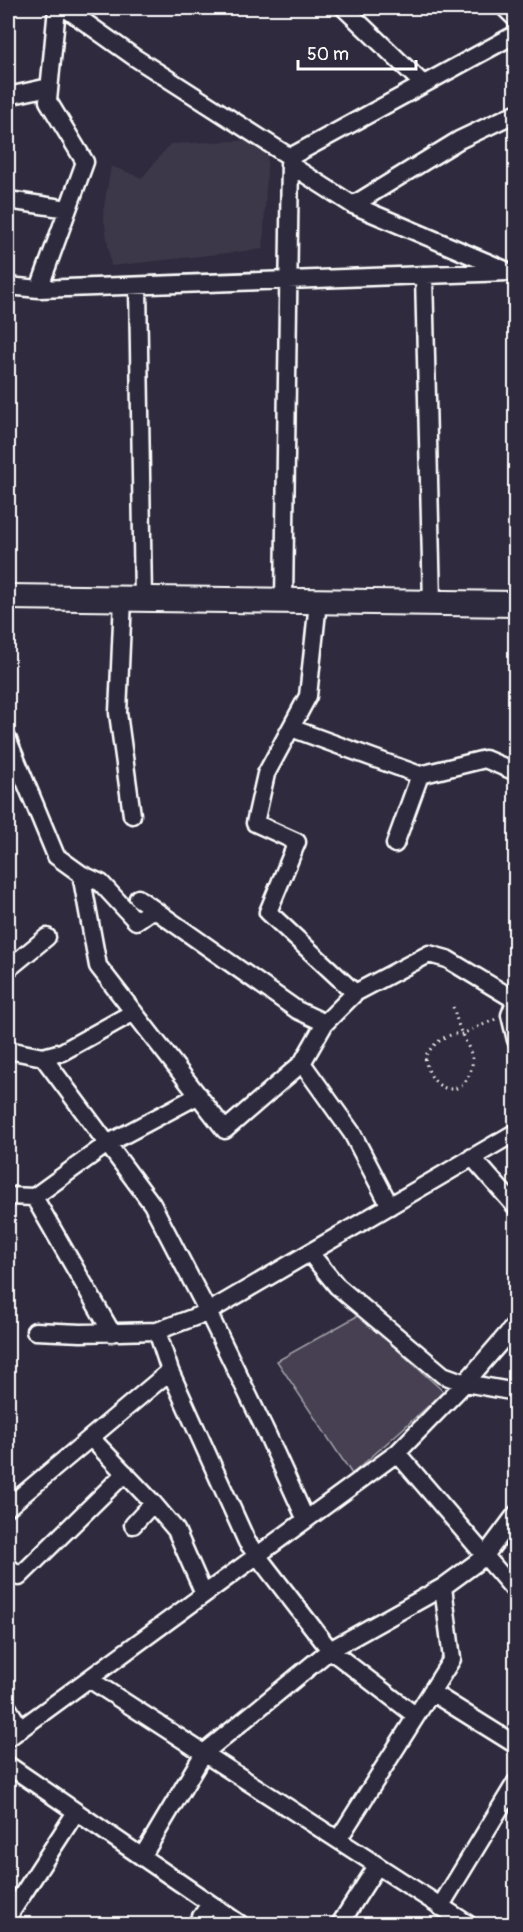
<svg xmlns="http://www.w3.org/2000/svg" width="523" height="1932" viewBox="0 0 523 1932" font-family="Pangolin,sans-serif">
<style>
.built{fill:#3c3749}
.green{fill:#464152;stroke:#a2a0a8;stroke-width:1.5}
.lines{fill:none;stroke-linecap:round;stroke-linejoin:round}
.minor-casing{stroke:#fff;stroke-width:21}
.secondary-casing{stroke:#fff;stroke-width:28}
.path{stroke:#fff;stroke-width:3;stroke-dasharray:1.5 4.5;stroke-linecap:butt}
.minor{stroke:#2f2a3d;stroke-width:16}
.secondary{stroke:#2f2a3d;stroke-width:24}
</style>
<rect width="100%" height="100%" fill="#2f2a3d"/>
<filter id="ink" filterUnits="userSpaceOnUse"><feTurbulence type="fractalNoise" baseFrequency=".0167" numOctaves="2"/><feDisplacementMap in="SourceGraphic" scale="12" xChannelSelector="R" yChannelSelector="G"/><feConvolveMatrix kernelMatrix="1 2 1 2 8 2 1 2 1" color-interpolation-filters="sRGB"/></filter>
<g filter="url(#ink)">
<path class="built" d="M253 140 268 150 263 249 111 266 103 212 111 166 142 178 170 144Z"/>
<path class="green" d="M359 1315 444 1392 352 1474 277 1361Z"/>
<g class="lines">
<g class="minor-casing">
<path id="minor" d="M65 8 134 57 290 157
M344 8 423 84
M505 8 516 19
M8 96 49 87
M290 157 516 34
M289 164 353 205 503 269
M8 200 68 209
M353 205 459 140 516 113
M424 275 432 603
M8 286 39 289 508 272
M138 286 143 599
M39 289 85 162 48 101 57 8
M123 599 118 713 132 815
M284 602 290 157
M318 602 308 696 266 774 255 823 297 842 268 912 355 993
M291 728 420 775 485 759 516 772
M8 740 56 856 81 874 98 966 225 1130 302 1063 325 1023 355 993 429 954 447 959 515 1000
M395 844 420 775
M81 874 101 883 136 921 153 909
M138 898 297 1010 325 1023
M8 969 47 937
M516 999 510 1015 516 1040
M8 1050 43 1057 62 1052 134 1012
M43 1057 152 1204 208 1312 267 1434 306 1520
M302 1063 352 1133 390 1206
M472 1157 516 1207
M8 1196 34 1197 107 1144 199 1095
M34 1197 112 1333
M310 1253 337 1286 443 1375 465 1383 516 1392
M35 1331 81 1333 157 1331 208 1312 516 1132
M91 1438 153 1503 176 1530 204 1594
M397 1453 516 1592
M8 1507 170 1371
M133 1525 153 1503
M8 1566 19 1577 125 1473
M89 1679 468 1924
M431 1692 516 1745
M8 1708 21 1729
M416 1716 330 1650 443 1587 484 1557 516 1514
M8 1738 397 1453 465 1383 516 1324
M8 1765 240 1924
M338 1840 452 1659 443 1587
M142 1857 204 1753 330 1650 247 1542 170 1371 157 1331
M440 1907 516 1782
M8 1917 76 1812
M196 1924 210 1904
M340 1924 377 1866"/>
</g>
<g class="secondary-casing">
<path id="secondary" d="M8 597 516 604"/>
</g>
<path class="path" d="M453 1007C456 1016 458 1026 462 1034 466 1044 474 1054 472 1065 466 1101 429 1095 425 1056L433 1046 443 1038 453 1034H462L496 1019"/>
<use href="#minor" class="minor"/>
<use href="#secondary" class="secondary"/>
</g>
</g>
<rect width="523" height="1932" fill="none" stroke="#2f2a3d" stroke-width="30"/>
<rect x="15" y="15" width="493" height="1902" fill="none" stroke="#fff" stroke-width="2" filter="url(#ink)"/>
<path d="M298 60v9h118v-9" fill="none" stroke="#ffffff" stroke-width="3"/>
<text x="307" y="60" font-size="18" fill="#ffffff" stroke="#2f2a3d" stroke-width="4.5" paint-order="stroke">50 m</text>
</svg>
